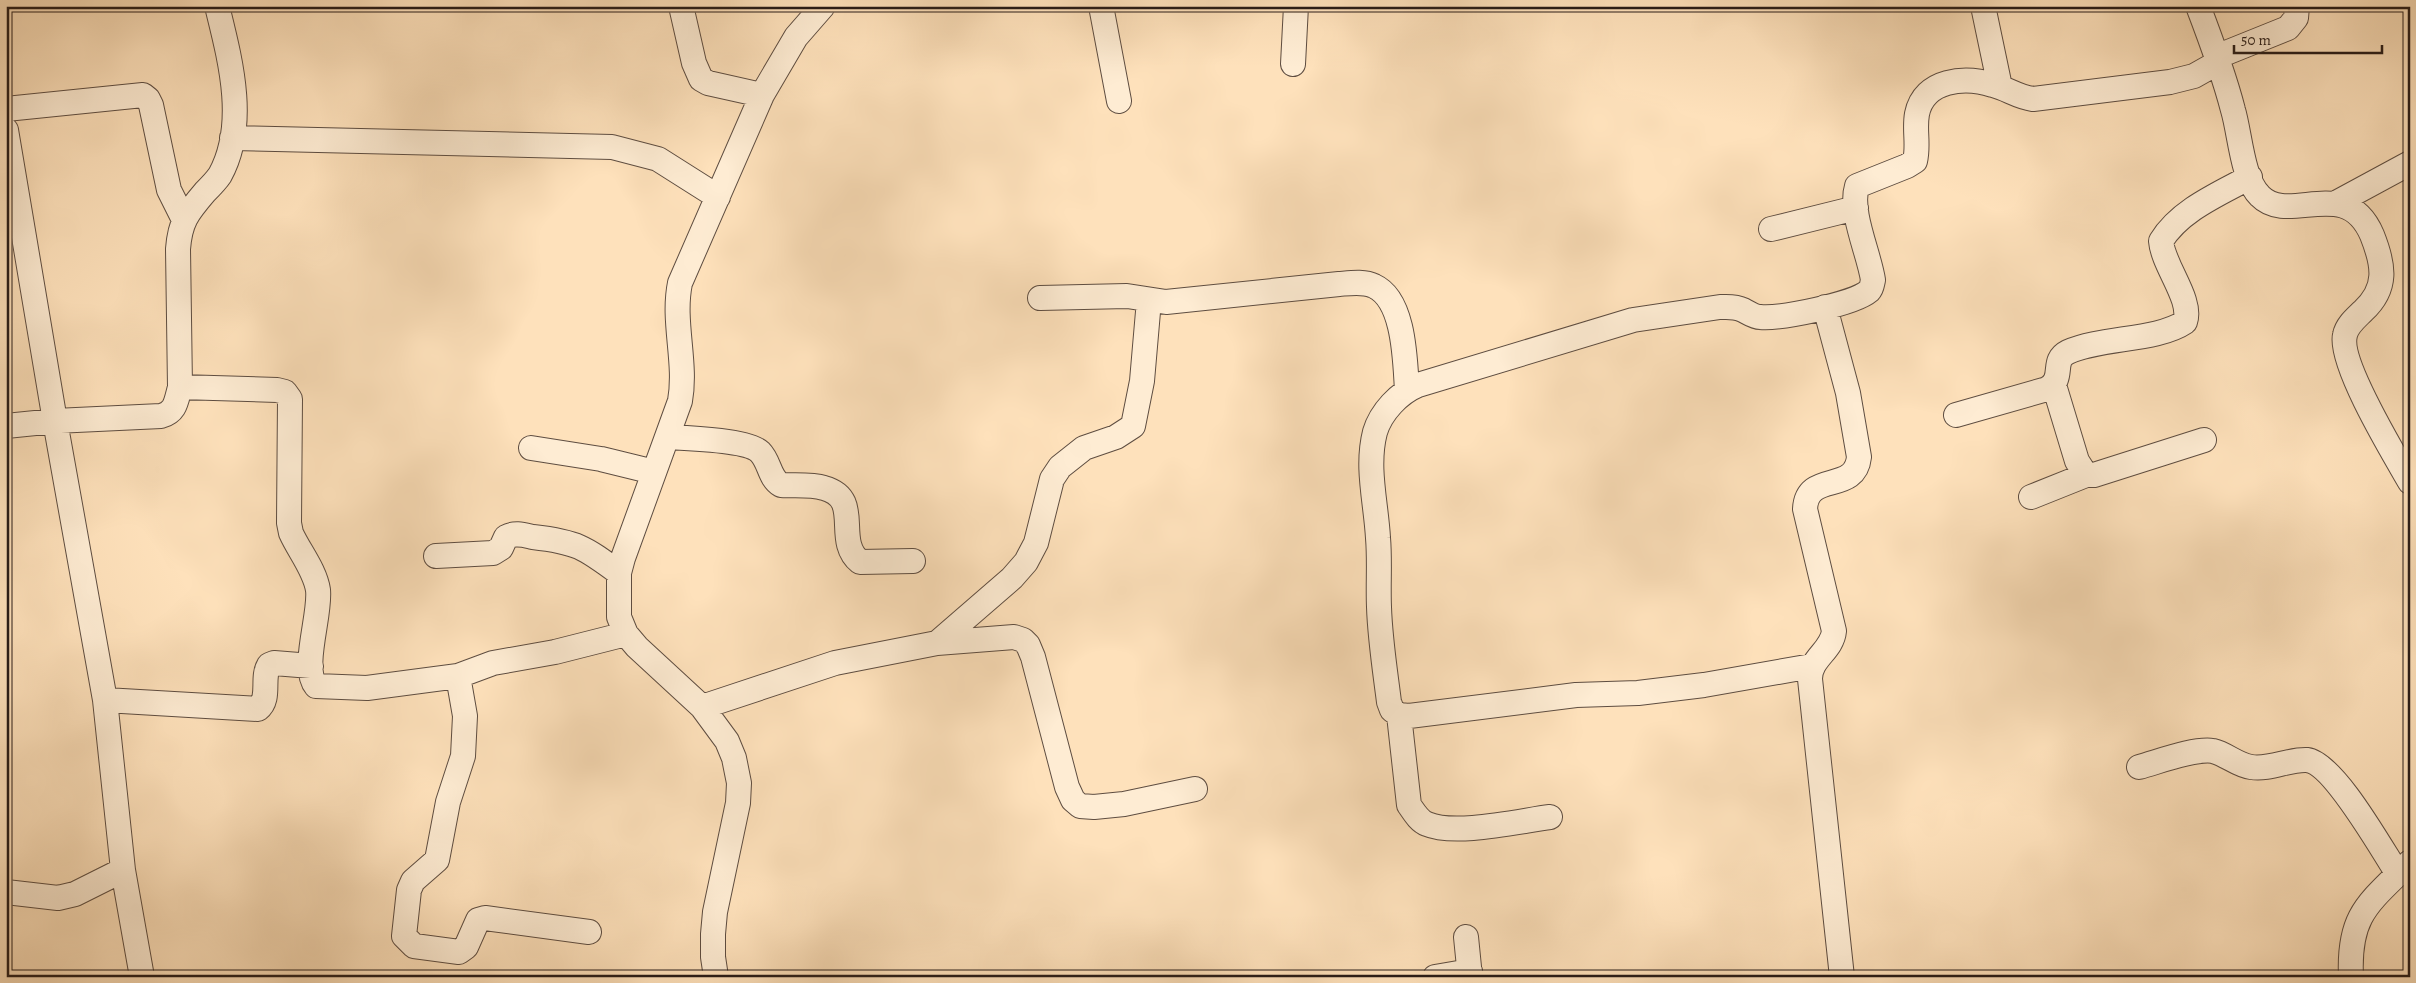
<svg xmlns="http://www.w3.org/2000/svg" width="2416" height="983" viewBox="0 0 2416 983" font-family="Alegreya,serif">
<style>
.lines{fill:none;stroke-linecap:round;stroke-linejoin:round}
.street-casing{stroke:#5e4d41;stroke-width:26}
.street{stroke:#feecd3;stroke-width:24}
</style>
<rect width="100%" height="100%" fill="#fee1bb"/>
<filter id="stains"><feTurbulence type="fractalNoise" baseFrequency=".004" numOctaves="4"/><feColorMatrix values="0 0 0 0 .2 0 0 0 0 .09 0 0 0 0 .02 0 0 0 .5 -.17"/></filter>
<radialGradient id="worn" r=".72"><stop offset=".6" stop-color="#630" stop-opacity="0"/><stop offset="1" stop-color="#630" stop-opacity=".3"/></radialGradient>
<g class="lines">
<g class="street-casing">
<path id="street" d="M681 6 694 63 701 79 708 83 762 95
M1101 6 1119 101
M1983 6 2000 87
M2198 6C2211 40 2224 75 2233 110 2240 133 2242 179 2260 196 2289 226 2346 174 2372 235 2384 265 2388 288 2363 311 2356 318 2347 325 2345 335 2338 362 2395 456 2410 482
M2216 57 2288 28 2296 18 2297 6
M1293 64 1296 6
M6 109 143 95 148 99 151 105 169 190 184 220
M6 130 55 421 6 426
M232 138 612 147 658 159 718 197
M2336 203 2410 163
M1771 229 1856 208
M1040 298 1127 296 1166 302 1339 284C1351 283 1364 281 1374 286 1405 300 1405 362 1407 390
M1825 307 1848 393 1859 457C1855 495 1807 470 1805 509L1834 631C1832 651 1810 658 1810 679L1842 977
M2054 385 2077 461 2086 475H2094L2204 440
M180 387 277 390 285 392 290 399 289 523 291 533C299 551 315 570 318 590 321 614 301 668 316 686L367 688 458 676 493 663 555 652 626 634
M1956 415 2047 389C2066 378 2050 361 2068 352 2102 337 2157 341 2185 322 2193 300 2163 266 2161 241 2180 210 2219 194 2250 177
M667 437C687 438 748 440 760 452 770 462 769 478 781 485 795 486 811 484 824 488 864 499 833 540 860 562L913 561
M531 448 601 459 654 472
M2031 497 2086 475
M436 556 493 553 501 548 506 537C515 532 524 535 533 537 577 542 584 547 619 573
M937 643 1014 637 1023 640 1028 645 1033 657 1067 787 1073 800 1080 806 1094 807 1124 804 1195 789
M1812 666 1704 685 1638 693 1576 695 1409 716 1399 715 1392 710 1389 702C1385 670 1380 639 1379 607 1378 584 1380 561 1378 538 1376 502 1366 467 1375 432 1381 412 1399 393 1418 385L1633 320 1720 307C1728 307 1735 306 1743 310 1749 313 1754 317 1760 317 1781 319 1854 304 1869 291 1872 288 1872 284 1873 280 1869 253 1849 212 1857 186L1907 166 1915 161C1919 145 1914 130 1917 114 1924 79 1965 76 1993 85 2008 89 2018 97 2033 99L2170 82 2194 76 2217 63
M458 676 465 716 463 756 448 802 437 860 413 881 409 890 404 936 414 946 459 952 466 947 478 920 485 918 589 932
M105 700 258 709C271 699 261 678 269 665L274 663 311 666
M702 707 835 663 937 643 1012 578 1026 562 1036 543 1052 479 1060 467 1084 448 1116 437 1133 426 1142 381 1149 300
M1399 715 1409 805C1414 812 1419 821 1427 824 1455 836 1519 821 1550 817
M2139 767C2158 762 2194 748 2213 751 2226 754 2237 765 2251 767 2270 770 2289 759 2307 760 2334 763 2382 850 2398 874
M6 892 58 898 75 894 123 870
M1466 937 1470 977
M142 977 123 870 105 700 55 421 161 416C176 412 176 401 180 387L178 249C180 222 187 213 205 192 210 187 216 181 220 175 248 124 230 59 217 6
M716 977 713 957V934L715 912 738 803 739 783 734 758 727 741 702 707 637 647 626 634 619 617V573L623 558 680 401C687 362 672 322 680 283L762 95 796 37 823 6
M1435 977 1470 971
M2351 977C2348 914 2369 903 2410 862"/>
</g>
<use href="#street" class="street"/>
</g>
<rect width="2416" height="983" fill="none" stroke="#fee1bb" stroke-width="25"/>
<rect x="8" y="8" width="2401" height="968" fill="none" stroke="#281c18" stroke-width="2.5"/>
<rect x="12" y="12" width="2391" height="958" fill="none" stroke="#281c18"/>
<path d="M2234 45v8h148v-8" fill="none" stroke="#281c18" stroke-width="2.5"/>
<text x="2241" y="45" font-size="15" fill="#281c18" stroke="#feecd3" stroke-width="4" paint-order="stroke">50 m</text>
<rect width="100%" height="100%" filter="url(#stains)"/>
<rect width="100%" height="100%" fill="url(#worn)"/>
</svg>
